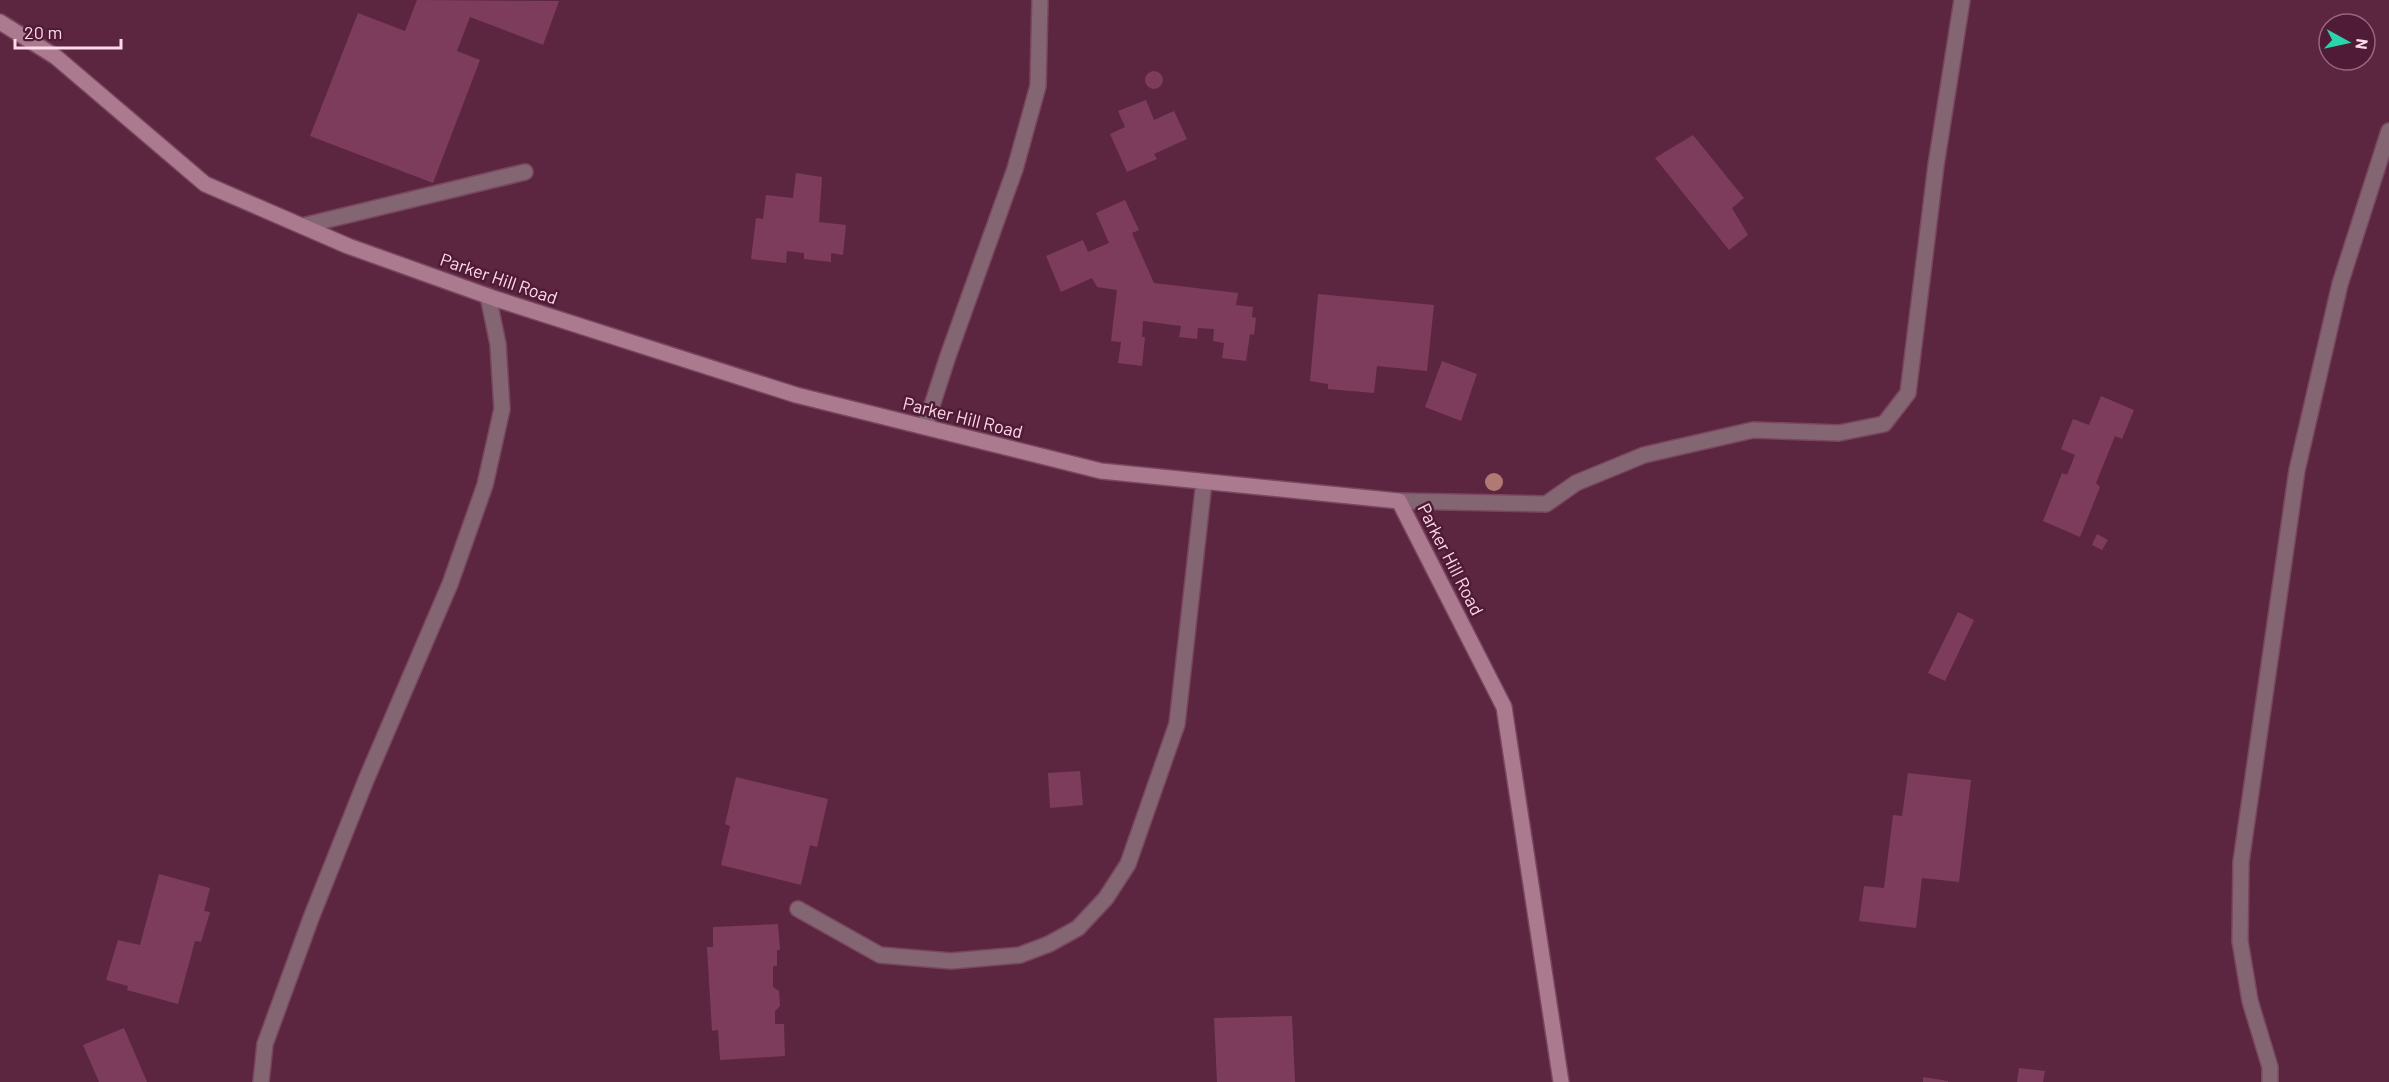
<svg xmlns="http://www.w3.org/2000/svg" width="2389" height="1082" viewBox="0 0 2389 1082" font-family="Barlow,sans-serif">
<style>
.building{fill:#7d3c5b}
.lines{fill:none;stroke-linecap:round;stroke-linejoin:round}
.lane-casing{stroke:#79465f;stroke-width:18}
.secondary-casing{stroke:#79465f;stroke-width:18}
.lane{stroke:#846572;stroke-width:15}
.secondary{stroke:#ab7a8f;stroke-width:15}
.tree{fill:#b07974}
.labels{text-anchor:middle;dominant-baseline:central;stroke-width:5;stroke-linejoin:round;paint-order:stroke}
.street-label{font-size:18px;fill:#fedae9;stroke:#501b36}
</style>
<rect width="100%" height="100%" fill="#5c2641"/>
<path class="building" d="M417 0 559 1 543 45 470 17 457 51 480 60 433 183 310 136 358 13 405 31Z
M1145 80a9 9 0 1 1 18 0a9 9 0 1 1-18 0Z
M1146 100 1154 120 1174 111 1187 139 1154 154 1157 159 1127 172 1110 134 1125 127 1118 111Z
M1693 135 1744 198 1732 208 1748 235 1729 250 1655 158Z
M796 173 822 177 819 222 846 225 843 255 831 253V262L804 259V253L787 251 786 263 751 259 756 218 763 219 766 195 793 198Z
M1125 200 1139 230 1132 233 1134 238 1154 283 1238 293 1236 305 1253 307 1252 317 1256 318 1254 335 1250 334 1246 361 1222 358 1224 343 1213 341 1214 329 1198 328 1197 339 1179 337 1181 326 1143 321 1142 337H1145L1142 366 1118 363 1121 342 1111 341 1117 290 1097 287 1092 278 1061 292 1046 256 1083 240 1088 252 1109 243 1096 213Z
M1318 294 1434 305 1427 371 1377 366 1374 393 1328 389V384L1310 381Z
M1442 361 1477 374 1461 421 1425 407Z
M2101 396 2134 410 2122 439 2115 436 2096 483 2100 487 2080 537 2043 521 2062 473 2067 475 2075 455 2061 449 2073 419 2089 425Z
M2097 534 2108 540 2102 550 2092 545Z
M1958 612 1974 620 1945 681 1928 673Z
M1080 771 1083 805 1050 808 1048 773Z
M1908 773 1971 780 1959 882 1922 878 1916 928 1859 921 1864 886 1884 888 1893 815 1902 816Z
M736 777 828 799 817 847 810 845 801 885 721 865 730 826 725 824Z
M159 874 210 888 204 911 210 912 201 942 195 941 178 1004 127 990 128 986 106 980 118 940 140 945Z
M778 924 780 950H777V966H773V987L779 991 780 1006 775 1011V1024H784L785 1056 720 1060 718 1030 712 1031 707 947H713V927Z
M1292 1016 1295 1082H1217L1214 1018Z
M124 1028 147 1082H99L83 1045Z
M2019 1068 2045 1071 2043 1082H2017Z
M1923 1077 1948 1081V1082H1923Z"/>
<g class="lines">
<g class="lane-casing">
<path id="lane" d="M302 226 525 172
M925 427 948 356 1015 169 1038 86 1040 0
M1399 501 1546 504 1576 483 1644 455 1753 430 1839 433 1884 424 1908 393 1936 165 1962 0
M798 909 880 955 951 961 1020 955 1049 944 1078 928 1106 898 1128 864 1177 724 1204 482
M261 1082 265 1044 311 918 366 780 450 584 485 485 502 409 498 344 488 296
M2270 1082V1067L2250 1001 2240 941 2241 862 2297 470 2340 284 2389 131"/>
</g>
<g class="secondary-casing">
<path id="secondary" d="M0 22 56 57 205 184 348 246 496 299 796 395 1101 471 1399 501 1504 707 1561 1082"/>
</g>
<use href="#lane" class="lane"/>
<use href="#secondary" class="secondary"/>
</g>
<circle class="tree" cx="1494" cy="482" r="9"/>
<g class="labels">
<g class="street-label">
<text transform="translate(499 278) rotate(19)">Parker Hill Road</text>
<text transform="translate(963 417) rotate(14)">Parker Hill Road</text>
<text transform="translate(1451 559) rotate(63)">Parker Hill Road</text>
</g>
</g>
<g transform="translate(2347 42) rotate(98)"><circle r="28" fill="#501b36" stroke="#96677e" stroke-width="1.5"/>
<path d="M0-4.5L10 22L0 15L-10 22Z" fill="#2ad5ac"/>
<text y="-9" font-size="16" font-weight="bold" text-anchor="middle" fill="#fedae9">N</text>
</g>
<path d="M15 39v9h106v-9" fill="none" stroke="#fedae9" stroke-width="3"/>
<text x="24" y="39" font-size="18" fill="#fedae9" stroke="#501b36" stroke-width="4.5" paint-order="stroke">20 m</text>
</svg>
